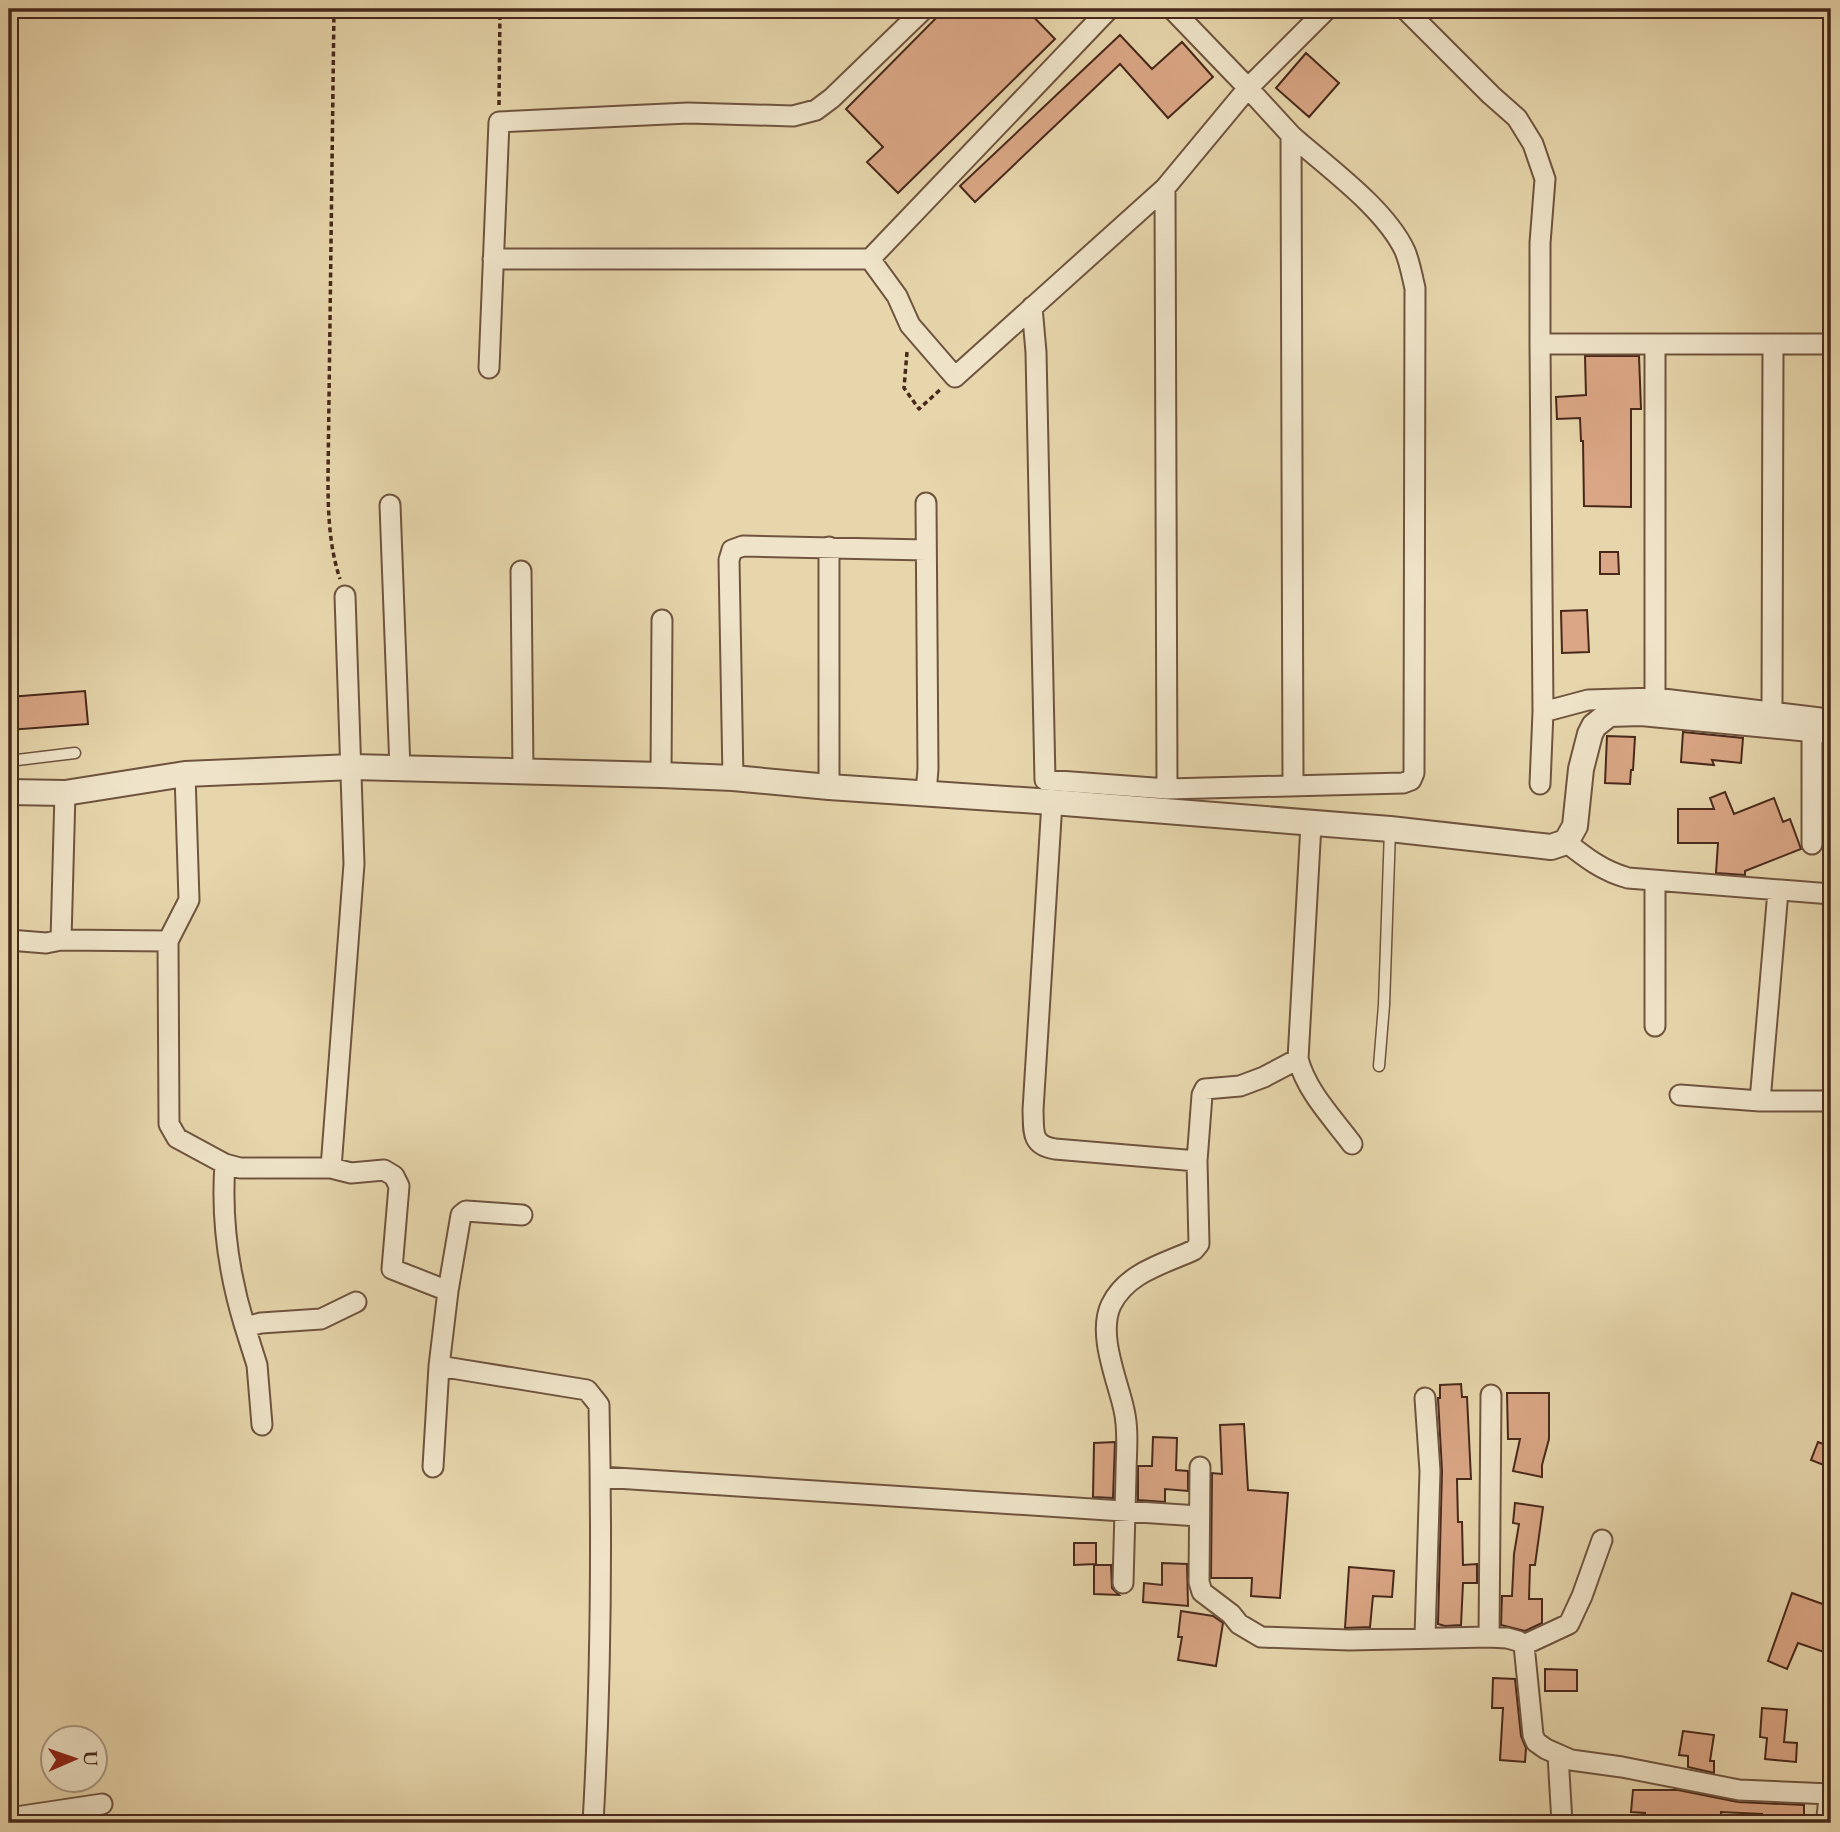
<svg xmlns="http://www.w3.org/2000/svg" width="1840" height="1832" viewBox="0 0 1840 1832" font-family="Cardo,serif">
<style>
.building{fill:#daa685;stroke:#48281b;stroke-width:2}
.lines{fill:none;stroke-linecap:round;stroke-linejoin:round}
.service-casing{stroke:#70543f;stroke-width:13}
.minor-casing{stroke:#70543f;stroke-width:23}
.tertiary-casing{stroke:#70543f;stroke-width:28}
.path{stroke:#48281b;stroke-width:3.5;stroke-dasharray:5 3.5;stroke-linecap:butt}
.service{stroke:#efe4c9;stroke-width:10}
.minor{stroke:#efe4c9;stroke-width:19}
.tertiary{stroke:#efe4c9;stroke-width:24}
</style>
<rect width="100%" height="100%" fill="#e7d6ac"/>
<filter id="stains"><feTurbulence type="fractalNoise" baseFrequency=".00286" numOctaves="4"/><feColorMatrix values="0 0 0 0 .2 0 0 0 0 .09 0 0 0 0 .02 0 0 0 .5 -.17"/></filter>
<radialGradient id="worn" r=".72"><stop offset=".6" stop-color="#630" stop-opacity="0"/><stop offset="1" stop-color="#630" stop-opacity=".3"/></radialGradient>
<path class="building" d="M945 9H1026L1055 39 898 193 867 162 883 147 846 109Z
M1120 35 1152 69 1182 42 1213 77 1168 118 1120 64 975 202 960 186Z
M1306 53 1339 83 1309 117 1276 88Z
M1585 356H1639L1641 409H1631V507L1584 506 1583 441H1581L1580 418 1557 419 1556 397 1586 395Z
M1600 552H1618L1619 574H1600Z
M1587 610 1589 652 1562 653 1561 611Z
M85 691 88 724 9 730V697Z
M1683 732 1743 738 1741 763 1712 760 1714 765 1681 762Z
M1607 736 1635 737 1633 770H1631L1630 784 1605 783Z
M1725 792 1734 814 1774 798 1783 822 1790 819 1801 849 1745 871V875L1716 873 1718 843H1678V809H1714L1710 798Z
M1461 1384 1462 1397H1467L1471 1479H1457L1458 1522H1462L1463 1565 1477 1564V1583H1463L1461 1625 1445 1626 1438 1624 1442 1471 1438 1398H1440V1385Z
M1507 1393H1549V1439L1542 1465V1477L1513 1471 1520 1439H1508Z
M1244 1424 1248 1490 1288 1493 1280 1598 1251 1596 1252 1578H1211L1212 1473 1222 1474 1220 1425Z
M1153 1437 1177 1438 1176 1470 1188 1471V1491L1165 1489V1502L1138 1500V1466H1152Z
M1115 1442 1113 1498 1093 1497 1094 1443Z
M1818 1442 1831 1447V1468L1811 1460Z
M1515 1503 1543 1507 1535 1565H1530L1529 1599H1542V1623L1525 1631 1501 1625 1502 1596H1512L1514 1554 1519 1524 1513 1523Z
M1074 1543H1096V1564L1074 1565Z
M1162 1563 1187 1564 1188 1606 1143 1602 1144 1583 1162 1585Z
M1094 1565H1111L1112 1588 1119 1595 1094 1594Z
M1349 1567 1394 1571 1392 1597 1373 1596 1370 1627 1345 1628Z
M1792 1593 1831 1607V1630L1824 1652 1798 1643 1787 1669 1768 1661Z
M1181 1611 1213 1616 1223 1623 1216 1666 1178 1660 1182 1637H1178Z
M1545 1669 1577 1670V1691H1545Z
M1493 1678 1515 1679 1521 1736 1526 1748 1525 1762 1500 1760 1503 1708H1492Z
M1762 1708 1787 1710 1784 1742 1797 1743 1796 1762 1765 1759 1767 1738 1760 1737Z
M1683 1731 1714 1735 1710 1761H1714V1773L1688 1767V1756L1679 1755Z
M1633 1790H1678L1738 1802 1804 1805V1819L1762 1818V1814L1721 1812V1823H1644L1645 1813 1631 1812Z"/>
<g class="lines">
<g class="service-casing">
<path id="service" d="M9 761 75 753
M1379 1066 1384 1005 1390 830"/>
</g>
<g class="minor-casing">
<path id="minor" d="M1109 9 870 259 897 296 910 325 955 377 1165 188 1248 88 1291 135 1293 786
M1172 9 1248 88 1327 9
M1405 9 1491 95 1517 118 1533 144 1545 179 1540 243V344H1831
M1165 188 1167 789
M493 259H870
M1032 307 1036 352 1045 780 1167 789 1403 783 1411 780 1414 773 1415 288C1412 276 1410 263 1405 251 1385 208 1327 167 1291 135
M489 368 499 122 688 113 793 116 816 110 832 98 924 9
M390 505 400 769
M829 547V787
M521 571 523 771
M1655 698V344
M1543 712 1588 700 1655 698 1820 718
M1772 713 1773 344
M1812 728V844
M185 774 189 900 168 941 169 1124 177 1138 225 1164 240 1168H331L351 1173 384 1170 394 1176 399 1186 392 1269 448 1291 439 1366 433 1467
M661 775 662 620
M733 778 729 560 732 550 743 546 926 550
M1540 784 1543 712 1540 344
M926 793 928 769 926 503
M1052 802 1033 1110C1034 1130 1030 1145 1055 1149L1197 1161
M1311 824 1298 1059C1307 1092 1332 1117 1352 1144
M1566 842C1586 858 1603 871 1628 878L1831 894
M1655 882V1026
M1778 891 1760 1101H1831
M9 940 46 943 61 940 65 793
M61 940 168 941
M1680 1095 1760 1101
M225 1164C221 1219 229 1275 245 1327L261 1323 321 1319 356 1302
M331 1168 354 864 345 596
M448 1291 461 1215 466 1211 522 1215
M245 1327 257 1365 262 1425
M439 1366 587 1390 599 1405C602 1545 601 1684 593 1823
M1425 1398 1430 1471 1425 1637
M1200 1467 1199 1582 1202 1592 1231 1614 1239 1624 1261 1637 1349 1640 1489 1637 1507 1638 1518 1641 1524 1645 1533 1735 1536 1742 1546 1749 1571 1760 1622 1767 1739 1790 1831 1794
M601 1477 1199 1516
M1123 1583C1124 1547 1125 1511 1126 1475 1126 1454 1129 1431 1124 1410 1118 1381 1097 1335 1111 1305 1127 1272 1164 1264 1194 1250L1199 1244 1197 1161 1202 1095 1205 1089 1240 1086 1264 1077 1298 1059
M1489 1637 1491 1395
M1524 1645 1569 1624 1582 1596 1602 1540
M1558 1755 1562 1823
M9 1818 102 1804"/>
</g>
<g class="tertiary-casing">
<path id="tertiary" d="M9 792 65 793 185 774 353 767 661 775 733 778 829 787 1052 802 1390 829 1551 847 1566 842 1575 826 1581 769 1590 734 1594 726 1609 714 1641 713 1831 731
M1829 1823 1831 1802"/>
</g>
<path class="path" d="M334 9 328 477C328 512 329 546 340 579
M499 105 500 9
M907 352 904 388 919 409 942 388"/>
<use href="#service" class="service"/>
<use href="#minor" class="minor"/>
<use href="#tertiary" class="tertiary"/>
</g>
<rect width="1840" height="1832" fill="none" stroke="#e7d6ac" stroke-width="35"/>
<rect x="10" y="10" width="1819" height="1811" fill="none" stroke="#48281b" stroke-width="3.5"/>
<rect x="18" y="18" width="1805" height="1797" fill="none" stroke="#48281b" stroke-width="2"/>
<g transform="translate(74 1759) rotate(88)"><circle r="33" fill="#efe4c9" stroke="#ac9983" stroke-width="2"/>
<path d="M0-5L12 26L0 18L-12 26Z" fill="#8f2418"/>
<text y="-10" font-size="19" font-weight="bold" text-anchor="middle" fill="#48281b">U</text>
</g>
<rect width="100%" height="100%" filter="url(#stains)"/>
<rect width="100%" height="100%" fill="url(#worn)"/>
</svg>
